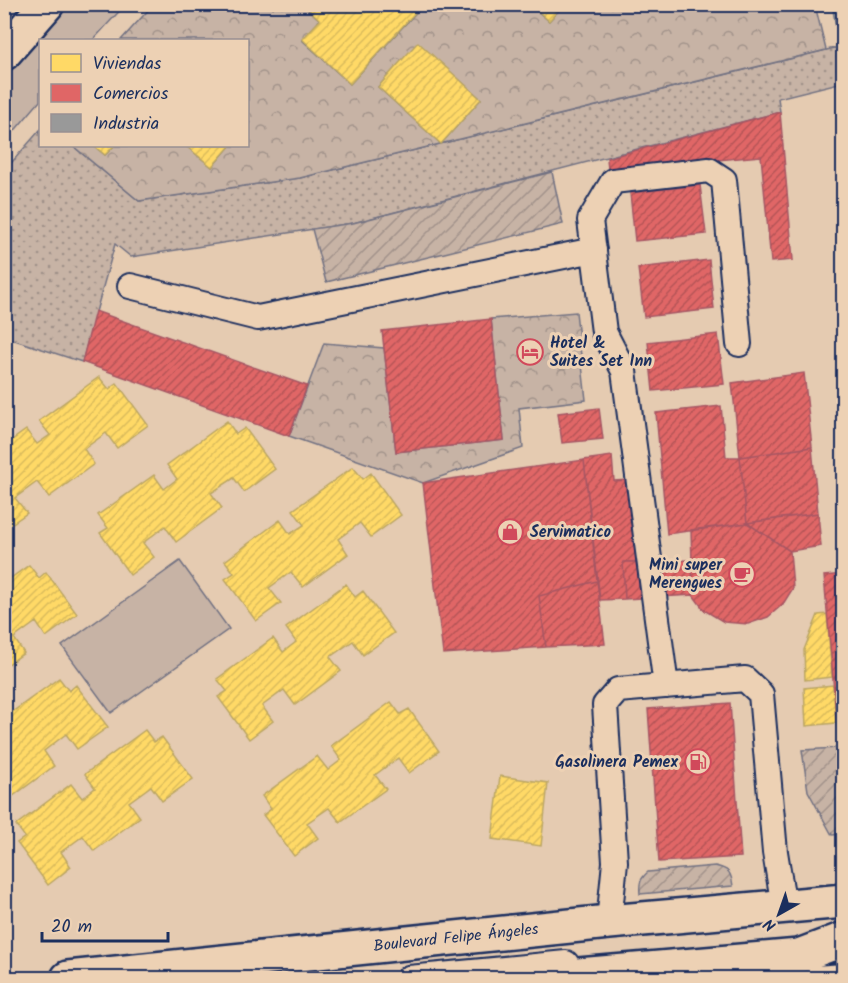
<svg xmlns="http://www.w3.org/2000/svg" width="848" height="983" viewBox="0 0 848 983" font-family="Kalam,sans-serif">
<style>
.grass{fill:url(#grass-dots);stroke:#717182;stroke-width:1.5}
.forest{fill:url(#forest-crowns);stroke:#717182;stroke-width:1.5;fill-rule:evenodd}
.park{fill:#c7b3a5;stroke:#717182;stroke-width:1.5}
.garden{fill:url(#garden-furrows);stroke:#717182;stroke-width:1.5}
.homes{fill:url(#homes-hatch);stroke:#bba664;stroke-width:1.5}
.shops{fill:url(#shops-hatch);stroke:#a55664;stroke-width:1.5}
.industry{fill:url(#industry-hatch);stroke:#737987;stroke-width:1.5}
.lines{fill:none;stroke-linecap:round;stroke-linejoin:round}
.lane-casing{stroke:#1b2f5e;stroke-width:28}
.street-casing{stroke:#1b2f5e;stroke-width:38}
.primary-casing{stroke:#1b2f5e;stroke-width:38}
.lane{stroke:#edd1b4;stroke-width:24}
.street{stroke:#edd1b4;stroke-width:33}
.primary{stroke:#edd1b4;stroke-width:33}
.labels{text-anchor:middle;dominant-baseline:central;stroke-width:6;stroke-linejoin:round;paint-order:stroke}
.poi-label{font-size:16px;font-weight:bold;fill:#1b2f5e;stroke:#edd1b4;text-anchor:start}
.street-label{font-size:16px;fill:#1b2f5e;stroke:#edd1b4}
</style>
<defs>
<pattern id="grass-dots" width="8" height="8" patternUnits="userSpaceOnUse" patternTransform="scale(1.5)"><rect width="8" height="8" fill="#c7b3a5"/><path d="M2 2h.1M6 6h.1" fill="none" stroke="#a1928a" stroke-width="1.8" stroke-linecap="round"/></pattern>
<pattern id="forest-crowns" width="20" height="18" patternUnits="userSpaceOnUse" patternTransform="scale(1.5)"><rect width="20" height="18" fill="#c7b3a5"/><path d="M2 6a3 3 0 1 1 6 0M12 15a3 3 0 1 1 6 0" fill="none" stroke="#a1928a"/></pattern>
<pattern id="garden-furrows" width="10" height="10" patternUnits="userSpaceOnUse" patternTransform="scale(1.5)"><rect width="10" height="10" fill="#c7b3a5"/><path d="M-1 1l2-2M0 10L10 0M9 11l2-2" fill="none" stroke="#a1928a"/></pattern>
<pattern id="homes-hatch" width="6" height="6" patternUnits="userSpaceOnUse" patternTransform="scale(1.5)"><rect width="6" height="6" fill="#ffd966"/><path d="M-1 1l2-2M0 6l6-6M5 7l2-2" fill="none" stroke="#dabb5b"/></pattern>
<pattern id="shops-hatch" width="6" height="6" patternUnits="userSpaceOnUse" patternTransform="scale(1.5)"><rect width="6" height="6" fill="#e06666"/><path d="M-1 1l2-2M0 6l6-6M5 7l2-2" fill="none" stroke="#b55457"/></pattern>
<pattern id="industry-hatch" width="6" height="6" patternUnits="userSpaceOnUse" patternTransform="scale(1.5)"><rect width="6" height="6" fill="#999"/><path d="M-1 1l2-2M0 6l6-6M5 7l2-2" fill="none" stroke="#7c7d80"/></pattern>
</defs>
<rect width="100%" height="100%" fill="#e5cbb1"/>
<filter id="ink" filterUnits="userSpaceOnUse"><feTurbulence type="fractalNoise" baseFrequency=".0167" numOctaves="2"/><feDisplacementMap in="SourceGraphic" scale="12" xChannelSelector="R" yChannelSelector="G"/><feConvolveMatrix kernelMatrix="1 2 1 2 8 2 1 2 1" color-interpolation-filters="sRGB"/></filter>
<g filter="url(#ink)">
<path class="grass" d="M843 46V82L778 98 780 112 353 223 131 257 115 244 82 362 5 337V170L40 130V146H73L139 201 300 178Z"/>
<path class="forest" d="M153 5H303L320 20 302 40 350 84 423 5H530L549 21 564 5H815L826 50 300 178 139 201 73 146H94L105 155 114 146H186L212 167 230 146H248V126L250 123 248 121V40H121ZM418 43 481 99 441 144 378 87Z
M576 312 586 400 519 408 523 448 423 483 289 436 324 343 384 348 396 452 504 440 491 319Z"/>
<path class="park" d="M55 5H125L93 40H40V101L5 142V61Z
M180 561 229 629 111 713 62 646Z"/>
<path class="garden" d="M552 172 563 224 326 282 312 229 353 223Z
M838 748 843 806V834L832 835 808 791 802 750Z
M715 866C729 869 731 872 733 886L640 894C639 883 640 879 648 872Z"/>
<path class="homes" d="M303 4H423L350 84 302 39 320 20Z
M530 4H564L549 21Z
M418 42 481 99 441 144 378 87Z
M94 146H114L105 155Z
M186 146H230L212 167Z
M99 377 109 389 117 383 148 425 117 448 106 433 84 449 94 464 49 497 37 482 15 498 27 513 4 529V446L26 430 37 444 50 435 39 421Z
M227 421 236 434 245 428 275 469 244 492 234 478 211 493 222 508 176 542 165 526 143 543 154 557 130 575 100 533 108 528 98 515 154 475 164 489 177 479 167 465Z
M353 467 363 479 371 473 401 515 371 537 360 523 338 539 348 554 303 587 291 572 269 588 281 603 256 621 225 579 234 573 225 561 280 520 290 534 304 525 293 510Z
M29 565 39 578 46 572 77 614 46 637 36 622 14 638 24 653 4 667V583Z
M346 584 355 597 363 591 394 633 363 655 353 641 330 657 341 671 295 705 284 690 262 706 273 721 249 739 218 697 227 691 217 679 273 638 283 652 296 642 286 628Z
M827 614 832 677 805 680 804 650 818 615Z
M59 678 69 691 76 685 108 727 77 749 66 734 44 751 54 766 9 799 4 793V740L10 736 4 729V718Z
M833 685 836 723 806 726 804 688Z
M391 702 400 714 409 709 439 751 409 773 398 758 375 775 386 789 340 822 329 808 307 823 318 838 294 856 263 815 271 809 262 796 317 756 328 770 341 760 331 746Z
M145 730 154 742 162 737 193 779 162 801 151 786 129 802 140 817 94 851 83 836 61 852 71 867 48 885 17 843 25 837 16 825 71 784 82 798 95 788 85 774Z
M500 776 548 783 541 846 492 839Z"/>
<path class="shops" d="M780 112 793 260 771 262 761 156 608 170 607 158Z
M700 185 706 234 635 241 630 193Z
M709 260 714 309 644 317 638 268Z
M95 311 307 386 289 436 82 362Z
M491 319 504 440 396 452 382 331Z
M718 334 724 384 653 391 648 342Z
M804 373 812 447 740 457 732 383Z
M721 406 726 457H740L747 523 667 534 656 413Z
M599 408 603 439 562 443 558 413Z
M812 447 818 513 747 523 740 457Z
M612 456 614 481 628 480 638 562H623L625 599 600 600 584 460Z
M584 460 597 581 539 596 546 647 443 654 423 483Z
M818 513 821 546 790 551 747 523Z
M747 523 790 551 793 588 783 604 768 617 748 624 724 622 704 610 693 595 691 530Z
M692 560 693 595 625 599 623 562Z
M844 574V806L824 576Z
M597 581 605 644 546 647 539 596Z
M730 703 741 857 659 862 648 709Z"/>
<path class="industry" d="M832 4H844V39L838 40Z"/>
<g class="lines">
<g class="lane-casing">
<path id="lane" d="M130 286 258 318 594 250
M666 686 624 371 604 332 590 220 613 181 709 170 724 180 739 344
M609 922 615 862 605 705 618 690 745 679 761 694 775 852 784 907
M409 978 566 963
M816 978 844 976"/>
</g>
<g class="street-casing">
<path id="street" d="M4 53 47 4"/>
</g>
<g class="primary-casing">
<path id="primary" d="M68 978 609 922 844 901
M544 978 799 956 844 939"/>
</g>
<use href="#lane" class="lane"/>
<use href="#street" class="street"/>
<use href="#primary" class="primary"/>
</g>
</g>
<defs>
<g id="hotel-ring" transform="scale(1.35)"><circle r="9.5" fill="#edd1b4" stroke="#d1495b" stroke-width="1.5"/><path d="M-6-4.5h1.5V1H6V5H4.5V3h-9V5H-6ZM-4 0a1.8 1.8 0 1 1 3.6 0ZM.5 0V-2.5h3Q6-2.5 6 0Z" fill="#d1495b"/></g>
<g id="shop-ring" transform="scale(1.35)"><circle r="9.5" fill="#edd1b4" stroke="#d1495b" stroke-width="1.5"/><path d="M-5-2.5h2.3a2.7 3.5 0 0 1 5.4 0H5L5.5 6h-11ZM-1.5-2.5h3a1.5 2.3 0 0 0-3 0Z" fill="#d1495b"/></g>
<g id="cafe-ring" transform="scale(1.35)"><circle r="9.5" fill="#edd1b4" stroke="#d1495b" stroke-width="1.5"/><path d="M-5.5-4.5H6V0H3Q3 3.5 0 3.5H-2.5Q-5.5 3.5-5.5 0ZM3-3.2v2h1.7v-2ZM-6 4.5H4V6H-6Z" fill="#d1495b"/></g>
<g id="fuel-ring" transform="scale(1.35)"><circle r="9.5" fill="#edd1b4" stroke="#d1495b" stroke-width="1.5"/><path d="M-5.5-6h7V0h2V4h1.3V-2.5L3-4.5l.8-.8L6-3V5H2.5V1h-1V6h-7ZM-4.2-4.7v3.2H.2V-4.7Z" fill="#d1495b"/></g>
</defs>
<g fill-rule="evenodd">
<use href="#hotel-ring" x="530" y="352"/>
<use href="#shop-ring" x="510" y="532"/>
<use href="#cafe-ring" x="742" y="574"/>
<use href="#fuel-ring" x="698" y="762"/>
</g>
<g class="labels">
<g class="poi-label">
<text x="550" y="343">Hotel &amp;<tspan x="550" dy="18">Suites Set Inn</tspan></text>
<text x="530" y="532">Servimatico</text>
<text x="722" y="565" text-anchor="end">Mini super<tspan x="722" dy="18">Merengues</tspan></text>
<text x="678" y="762" text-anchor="end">Gasolinera Pemex</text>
</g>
<g class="street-label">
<text transform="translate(456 938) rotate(-6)">Boulevard Felipe Ángeles</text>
</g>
</g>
<rect width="848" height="983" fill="none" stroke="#edd1b4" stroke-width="24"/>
<rect x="12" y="12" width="824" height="959" fill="none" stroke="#1b2f5e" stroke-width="2" filter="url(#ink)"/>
<rect x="39" y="39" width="210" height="108" fill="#edd1b4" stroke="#999092" stroke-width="1.5"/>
<rect x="51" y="54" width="30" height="18" fill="#ffd966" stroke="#999092" stroke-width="1.5"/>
<text x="93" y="69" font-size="18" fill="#1b2f5e">Viviendas</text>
<rect x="51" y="84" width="30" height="18" fill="#e06666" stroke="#999092" stroke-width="1.5"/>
<text x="93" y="99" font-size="18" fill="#1b2f5e">Comercios</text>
<rect x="51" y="114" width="30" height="18" fill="#999999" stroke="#999092" stroke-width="1.5"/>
<text x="93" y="129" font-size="18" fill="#1b2f5e">Industria</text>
<g transform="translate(779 914) rotate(220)" stroke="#edd1b4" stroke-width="4.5" paint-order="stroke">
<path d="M0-4.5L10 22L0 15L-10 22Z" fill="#1b2f5e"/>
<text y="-9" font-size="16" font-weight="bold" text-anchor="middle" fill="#1b2f5e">N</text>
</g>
<path d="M42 932v9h126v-9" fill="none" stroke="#1b2f5e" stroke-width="3"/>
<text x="51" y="932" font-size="18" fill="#1b2f5e" stroke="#edd1b4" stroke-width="4.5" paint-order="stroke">20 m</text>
</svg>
